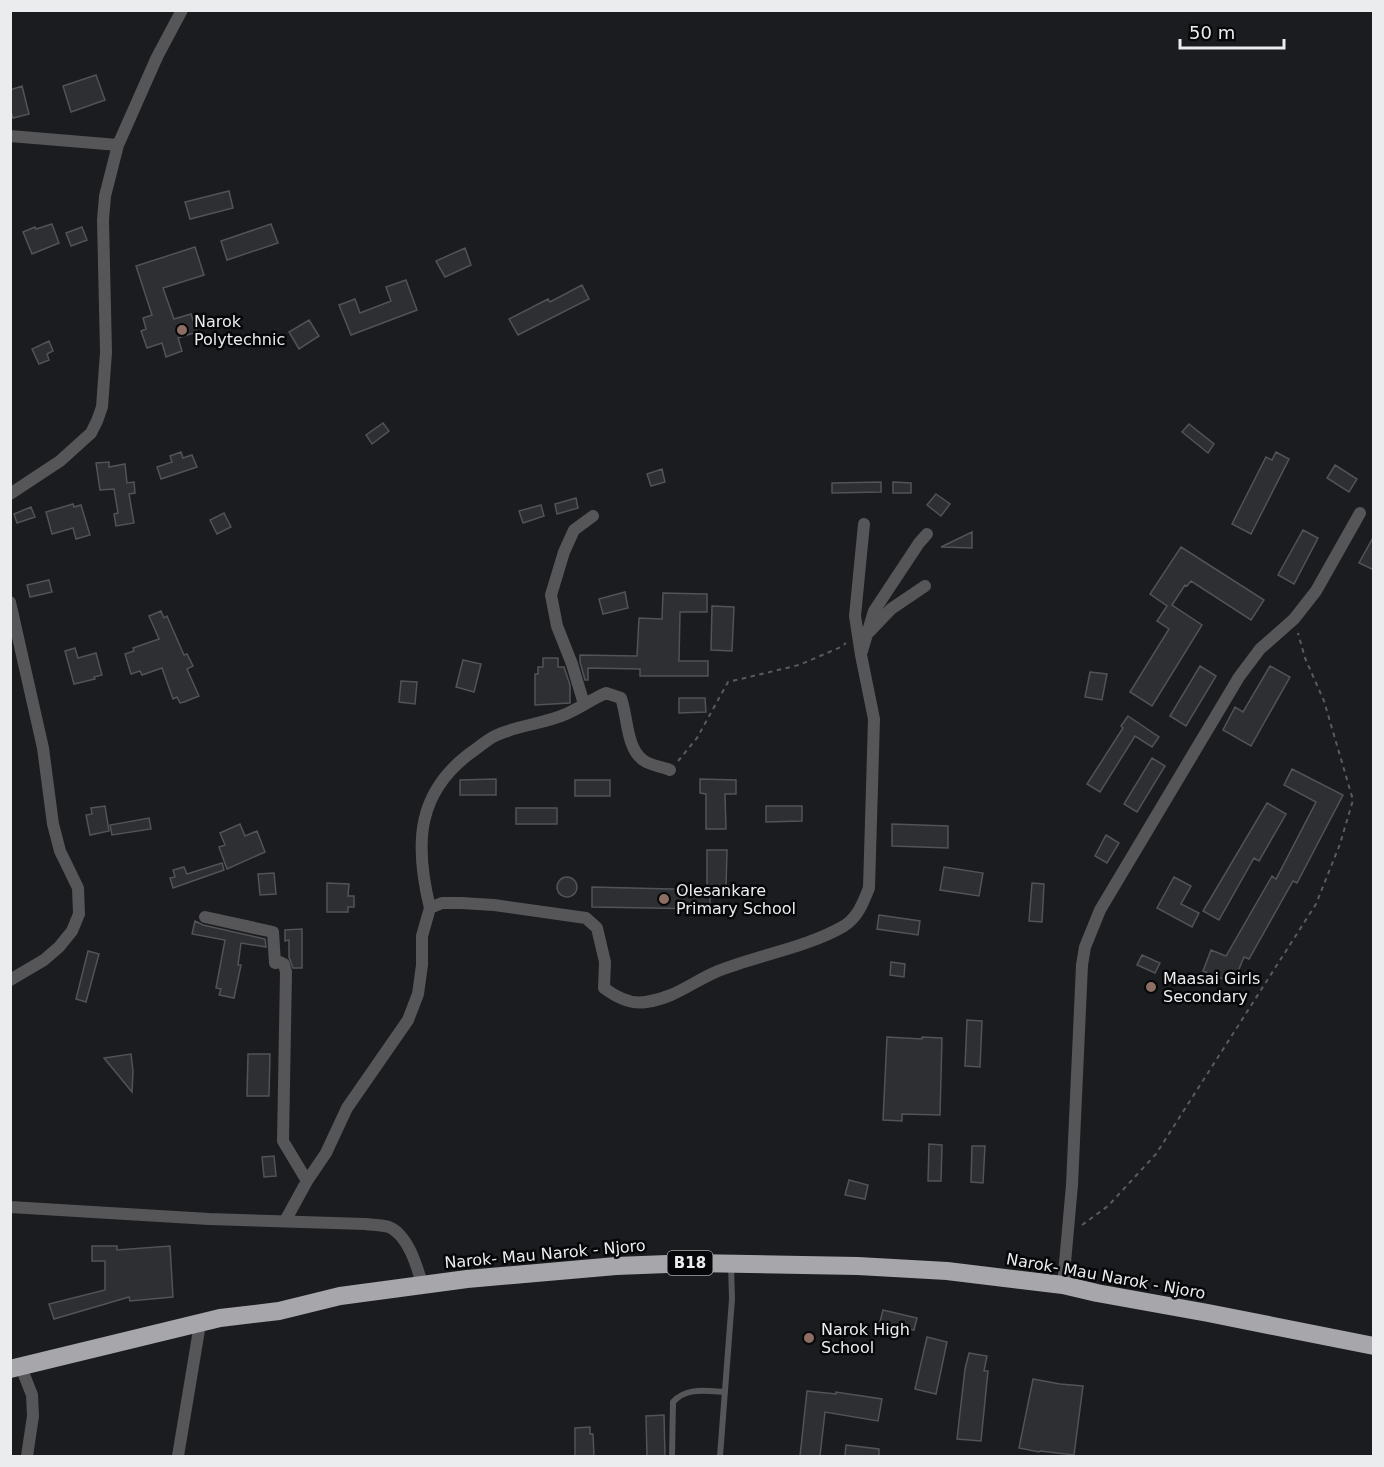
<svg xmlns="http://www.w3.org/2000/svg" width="1384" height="1467" viewBox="0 0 1384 1467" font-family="'DejaVu Sans',sans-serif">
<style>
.building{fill:#2d2f32;stroke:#515357;stroke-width:1.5}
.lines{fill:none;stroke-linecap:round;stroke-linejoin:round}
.path{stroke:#595b5d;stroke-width:2;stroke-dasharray:4.5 4.5;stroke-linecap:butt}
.lane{stroke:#565557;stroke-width:6}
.street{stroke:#565557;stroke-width:12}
.highway{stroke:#a7a6ab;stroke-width:18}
.education-dot{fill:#8d6e63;stroke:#060708;stroke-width:2}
.labels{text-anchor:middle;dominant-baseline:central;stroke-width:5;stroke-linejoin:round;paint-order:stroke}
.shield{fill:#060708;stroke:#a6a7a9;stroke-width:1.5}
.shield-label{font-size:15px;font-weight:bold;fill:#ebecee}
.poi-label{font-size:16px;fill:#ebecee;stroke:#060708;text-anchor:start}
.street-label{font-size:16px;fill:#ebecee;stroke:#060708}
</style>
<rect width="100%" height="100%" fill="#1a1c1f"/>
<path class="building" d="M96 75 105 100 71 112 63 86Z
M22 86 29 114 13 118 10 109V90Z
M229 191 233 208 190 219 185 202Z
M52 224 59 243 32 254 23 232 35 227 36 229Z
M271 224 278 243 227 260 221 241Z
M82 227 87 240 71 246 66 233Z
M195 247 204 275 163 288 174 319 191 314 197 332 178 338 182 351 166 357 162 343 147 348 141 331 146 329 143 318 152 315 136 266Z
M465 248 471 265 445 277 436 261Z
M406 280 417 310 351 335 339 305 355 299 360 313 391 301 386 287Z
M582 285 589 299 518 335 509 319 548 299 550 302Z
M309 320 319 336 299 349 289 332Z
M49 341 53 351 47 354 49 360 39 364 32 349Z
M383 423 389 431 372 444 366 435Z
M1189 424 1214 444 1208 453 1182 432Z
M181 452 183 458 192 455 197 467 161 479 157 467 172 462 170 456Z
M1276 452 1289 459 1251 534 1232 524 1266 457 1272 460Z
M109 462V467L125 464 127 483 134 482 135 493 129 494 134 523 116 526 114 514 118 513 114 489 100 490 96 463Z
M1335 465 1357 479 1349 492 1327 478Z
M662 469 665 482 651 486 647 474Z
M881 482V492L832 493V483Z
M893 482 911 483V493H893Z
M936 494 950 504 941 516 927 505Z
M576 498 578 508 557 514 555 504Z
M73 504 74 507 81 505 90 535 76 539 73 528 52 534 46 512Z
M541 505 544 516 523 523 519 511Z
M31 507 35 517 17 523 14 514Z
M224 513 231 527 217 534 210 520Z
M1303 530 1318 538 1294 584 1278 575Z
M972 532V548L941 547Z
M1374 536V570L1359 563Z
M1181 547 1264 600 1251 620 1191 581 1187 586 1185 585 1172 605 1202 625 1152 706 1130 692 1169 629 1157 621 1167 606 1150 594Z
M49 580 52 592 30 597 27 585Z
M625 592 628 608 603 614 599 599Z
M663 593 707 594V612H680L679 661H708V676H640V669L588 668V680H585L580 662V655L637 656 639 618 662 619Z
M712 606 734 607 732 651 711 650Z
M161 611 164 618 167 616 184 655 187 654 193 666 187 669 199 696 184 702 180 703 177 697 173 699 162 668 142 675 140 671 131 674 125 654 134 651 133 648 159 639 149 616Z
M75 648 78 658 96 653 102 675 94 677 95 679 74 684 65 651Z
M543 658H558V667H564L570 685V703L535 705V674H538V667H543Z
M463 660 481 664 474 692 456 687Z
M1200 666 1216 676 1186 726 1170 716Z
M1270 666 1290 677 1251 746 1223 730 1235 707 1243 712Z
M1090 672 1107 674 1102 700 1085 697Z
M401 681 417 682 415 704 399 702Z
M679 698H705L706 712 679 713Z
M1128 716 1159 737 1152 747 1135 736 1100 792 1087 784 1123 728 1121 726Z
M1152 758 1165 766 1137 812 1124 804Z
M1292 769 1343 795 1297 883 1293 881 1249 959 1244 957 1233 983 1203 971 1211 950 1226 956 1272 876 1276 879 1316 802 1284 785Z
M496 779V795H460V780Z
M700 779 736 780V794H725L726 829H706V794L700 793Z
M575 780H610V796H575Z
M1267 803 1286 814 1259 861 1254 858 1219 920 1203 911Z
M105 806 109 831 90 835 86 815 92 814 91 808Z
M766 806H802V821L766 822Z
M516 808H557V824H516Z
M149 818 151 829 112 835 110 825Z
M240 824 245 836 257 831 265 852 227 869 219 847 225 845 220 833Z
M892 824 948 826V848L892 846Z
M1106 835 1119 843 1107 863 1095 856Z
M707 850H727L726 888H707Z
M222 863 224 870 173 888 170 878 175 877 173 870 184 867 187 874Z
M944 867 983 873 979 896 940 890Z
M274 873 276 894 260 895 258 874Z
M1174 877 1191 886 1181 904 1199 913 1192 927 1157 908Z
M557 887a10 10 0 1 1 20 0a10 10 0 1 1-20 0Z
M327 883 349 884 348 896H354V907H348V912H327Z
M1032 883 1044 884 1042 922 1029 921Z
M592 887 710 890V909L592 907Z
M879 915 920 921 918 935 877 929Z
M195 921 203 925 265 939 266 947 241 943 238 965H241L234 998 219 995 221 989 216 988 225 940 192 934Z
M302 929V968H293L289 957V940L285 941V930Z
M88 951 99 954 86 1002 76 999Z
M1142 955 1160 963 1155 973 1137 965Z
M891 962 905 964 904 977 890 975Z
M967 1020 982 1021 980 1067 965 1066Z
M887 1037 922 1039V1037L942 1038 940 1115 902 1114V1121L883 1120Z
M131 1054 133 1071 132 1092 104 1058Z
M248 1054H270L269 1096H247Z
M929 1144 942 1145 941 1181H928Z
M972 1146H985L983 1183 971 1182Z
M274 1156 276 1176 264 1177 262 1157Z
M849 1180 868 1185 865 1199 845 1195Z
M92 1246H117V1250L170 1246 173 1297 130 1301 129 1297 54 1319 49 1304 105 1290V1261H92Z
M883 1310 917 1318 914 1330 880 1322Z
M927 1337 947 1342 936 1394 915 1389Z
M969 1353 987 1356 984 1371H988L981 1441 957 1439 965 1369Z
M1033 1379 1060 1384 1083 1386 1074 1455 1040 1451 1039 1452 1019 1448Z
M807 1391 836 1394V1392L882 1399 878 1421 825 1412 820 1456H800Z
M664 1415 665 1456H647L646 1416Z
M590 1427V1434H593L594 1456H575V1428Z
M846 1445 879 1449V1456H845Z"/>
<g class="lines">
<path class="path" d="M1373 10 1374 11
M678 761 697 738 728 682 799 665 841 647 846 643
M1082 1225 1108 1206 1156 1154 1316 904 1340 844 1353 800 1324 701 1305 658 1298 633"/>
<path class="lane" d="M672 1456 673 1402C686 1387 707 1391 725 1392
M720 1456 732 1299 731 1265"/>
<path class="street" d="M10 136 118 145
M10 494 60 461 91 433 97 421 102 407 106 352 103 220 105 196 118 145 157 57 182 10
M10 602 43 748 53 824 60 851 78 888 79 914 72 931 59 947 44 960 10 980
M869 632 891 609 925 586
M862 651 874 611 919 543 927 534
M584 704 572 664 557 626 551 595 564 552 574 530 593 516
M430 908C414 843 416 790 476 749 482 745 488 739 495 736 517 725 544 724 566 714 580 708 592 699 606 693L621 698C628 718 626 747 643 760 649 765 663 767 670 770
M205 917 273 932 275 963 280 962 284 964 286 972 283 1141 307 1181 285 1221
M307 1181 326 1153 347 1108 408 1020 418 994 422 965V936L430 908 442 903H461L494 905 586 918 597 928 605 962 604 988C616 997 630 1005 646 1002 675 998 692 982 718 971 758 955 806 948 844 926 858 917 863 903 869 888L874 719 861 655 855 616 864 524
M10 1207 209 1219 365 1224C372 1225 382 1225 389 1227 408 1235 417 1266 422 1284
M1063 1285 1072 1185 1082 965 1085 947 1100 910 1239 677 1260 649 1294 619 1316 591 1360 513
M21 1367 32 1395 33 1416 27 1456
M178 1456 200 1324"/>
<path class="highway" d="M10 1369 220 1318 279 1311 340 1296 467 1279 616 1266 693 1263 858 1266 947 1271 1063 1285 1097 1293 1208 1313 1374 1346"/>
</g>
<g class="education-dot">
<circle cx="182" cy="330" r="6"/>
<circle cx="664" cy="899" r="6"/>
<circle cx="1151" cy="987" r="6"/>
<circle cx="809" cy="1338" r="6"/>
</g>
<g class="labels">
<rect class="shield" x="667.5" y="1251" width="45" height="24" rx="4.5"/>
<g class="shield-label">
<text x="690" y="1263">B18</text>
</g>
<g class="poi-label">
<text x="194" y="321">Narok<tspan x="194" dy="18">Polytechnic</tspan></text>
<text x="676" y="890">Olesankare<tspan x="676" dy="18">Primary School</tspan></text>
<text x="1163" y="978">Maasai Girls<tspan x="1163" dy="18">Secondary</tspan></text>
<text x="821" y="1329">Narok High<tspan x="821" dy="18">School</tspan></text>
</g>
<g class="street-label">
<text transform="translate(545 1254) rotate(-5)">Narok- Mau Narok - Njoro</text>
<text transform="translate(1106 1276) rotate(10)">Narok- Mau Narok - Njoro</text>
</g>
</g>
<rect width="1384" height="1467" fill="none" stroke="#ebecee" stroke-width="24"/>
<path d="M1180 39v9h104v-9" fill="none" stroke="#ebecee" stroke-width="3"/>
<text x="1189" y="39" font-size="18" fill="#ebecee" stroke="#060708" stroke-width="4.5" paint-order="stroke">50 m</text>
</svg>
